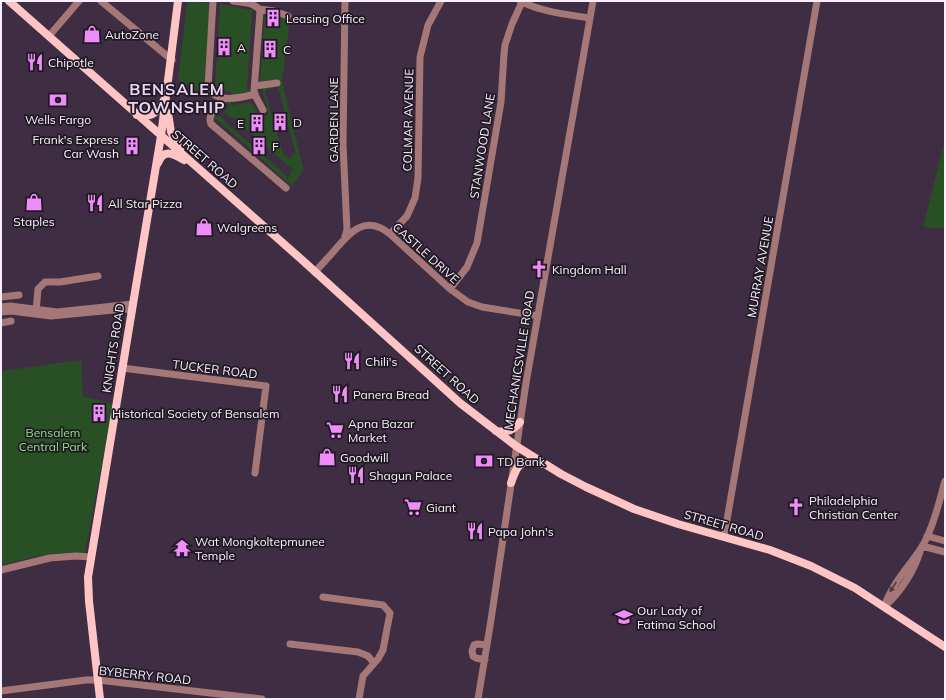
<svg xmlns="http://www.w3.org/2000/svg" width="946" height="700" viewBox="0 0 946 700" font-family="Mulish,sans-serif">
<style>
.green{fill:#294f25;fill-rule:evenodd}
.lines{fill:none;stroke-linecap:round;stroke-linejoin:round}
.minor{stroke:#a57777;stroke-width:7}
.major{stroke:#fec5c4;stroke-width:8}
.oneway{fill:#4f3a40}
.labels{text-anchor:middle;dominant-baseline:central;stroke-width:3.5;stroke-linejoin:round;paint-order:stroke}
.poi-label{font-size:12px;fill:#faeffe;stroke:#201923;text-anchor:start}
.street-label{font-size:12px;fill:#faeffe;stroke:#201923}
.park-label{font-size:12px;fill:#8be480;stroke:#201923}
.district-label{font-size:16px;font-weight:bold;letter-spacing:1px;fill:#ead4f1;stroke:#201923}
</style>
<rect width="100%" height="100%" fill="#3e2d43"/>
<path class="green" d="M188 1 208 3 211 9 205 93 199 106 198 107 188 97 192 100V101L199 104 203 95 195 92 193 98 191 97 195 89 178 80 187 3Z
M220 4 252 10V6L256 11H252L247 90 251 91 232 96 231 92 222 89 221 93 211 88H215Z
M265 12 290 19 282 82 303 167 301 174 292 186 286 181 288 178V177L285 180 216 119 213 121 214 115 218 117 229 106 226 103 230 100 232 105 251 102 262 118 269 114 266 107 267 106 261 87 275 85V87L265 91 283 154 284 157 287 155 288 159 292 158V155L296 154 278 88 279 83H260ZM224 112 230 117 231 116 293 170 288 177 225 122 226 121 220 116Z
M945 139V229L923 227Z
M81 360 83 396 113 404 85 553 38 556 1 565V371Z"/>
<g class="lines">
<path class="minor" d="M101 1 172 60
M213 1 208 88C217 104 240 98 255 94
M233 1C242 3 256 2 260 11L254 91 256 97 263 110
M345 1 343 144 347 230 345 236
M520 1C542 12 565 14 589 18
M259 9 274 11 288 16
M49 36 79 1
M255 86 277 83
M224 98C220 107 206 113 211 124L286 188
M390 234 407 216 415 198 418 178 420 57 428 25 441 1
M315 272C321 265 328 258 334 251 350 232 365 214 390 234L450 289 468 302 482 307 538 316
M450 289 467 267 477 243 501 102 504 54 505 45 512 24 522 2
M1 297 19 295
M1 307 10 306 57 312 133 304
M1 312 11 311 51 316 124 309 132 310
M36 312 38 289 45 282H60L98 276
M1 323 11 321
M122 368 266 386 255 473
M927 536 945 541
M724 537 817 1
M922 546 945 552
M1 570 50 558 76 556 91 557
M323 597 383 605 390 613 383 650 378 659 363 676 359 699
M885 606C901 592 914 571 920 552
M884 607C892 583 910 566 923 545 934 525 939 502 945 481
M290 644 358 652 368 656 374 663
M485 660 476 658 473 656 472 651 474 645 478 644 487 645
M1 691 86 680H98L262 699
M478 699 491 620 526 383 593 1"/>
<path class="major" d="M9 1 301 259 460 403 516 446 561 474 586 487 634 509 678 524 770 550 811 566 855 588 945 647
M168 113 171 132 180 149
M137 115C152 118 158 112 164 100
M158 163C164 148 173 154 184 160
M496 431C506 433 514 430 520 422
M511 483C517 465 520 458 541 464
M100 699 89 601 88 577 133 304 161 136 178 1"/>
</g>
<defs><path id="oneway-solid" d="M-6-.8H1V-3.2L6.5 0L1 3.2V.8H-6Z"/></defs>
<use class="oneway" href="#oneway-solid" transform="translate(893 587) rotate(124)"/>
<defs>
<g id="building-bare" transform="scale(1.38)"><path d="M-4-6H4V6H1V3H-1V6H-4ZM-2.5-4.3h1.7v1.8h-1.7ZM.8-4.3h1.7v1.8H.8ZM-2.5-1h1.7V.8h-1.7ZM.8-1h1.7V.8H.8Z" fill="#ee8cf8" stroke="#201923" stroke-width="2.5" paint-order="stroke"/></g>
<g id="shop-bare" transform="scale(1.38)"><path d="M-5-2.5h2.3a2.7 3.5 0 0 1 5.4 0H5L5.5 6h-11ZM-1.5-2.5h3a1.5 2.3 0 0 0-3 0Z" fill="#ee8cf8" stroke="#201923" stroke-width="2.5" paint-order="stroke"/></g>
<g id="restaurant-bare" transform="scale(1.38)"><path d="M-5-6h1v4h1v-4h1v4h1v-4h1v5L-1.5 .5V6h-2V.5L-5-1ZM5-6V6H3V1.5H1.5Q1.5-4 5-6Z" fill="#ee8cf8" stroke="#201923" stroke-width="2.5" paint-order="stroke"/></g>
<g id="bank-bare" transform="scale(1.38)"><path d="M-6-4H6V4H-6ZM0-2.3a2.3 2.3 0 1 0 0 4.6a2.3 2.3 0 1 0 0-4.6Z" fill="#ee8cf8" stroke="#201923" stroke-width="2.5" paint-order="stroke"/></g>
<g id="church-bare" transform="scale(1.38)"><path d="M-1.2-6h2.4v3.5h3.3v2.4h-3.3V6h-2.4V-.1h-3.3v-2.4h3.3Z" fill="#ee8cf8" stroke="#201923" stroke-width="2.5" paint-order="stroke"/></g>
<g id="supermarket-bare" transform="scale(1.38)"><path d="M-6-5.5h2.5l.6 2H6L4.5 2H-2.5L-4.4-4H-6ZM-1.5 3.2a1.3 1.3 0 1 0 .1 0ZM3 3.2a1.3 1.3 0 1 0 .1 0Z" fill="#ee8cf8" stroke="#201923" stroke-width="2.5" paint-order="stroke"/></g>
<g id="temple-bare" transform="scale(1.38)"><path d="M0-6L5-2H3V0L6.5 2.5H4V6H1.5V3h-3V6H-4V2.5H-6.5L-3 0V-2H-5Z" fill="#ee8cf8" stroke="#201923" stroke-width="2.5" paint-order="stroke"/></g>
<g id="school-bare" transform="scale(1.38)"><path d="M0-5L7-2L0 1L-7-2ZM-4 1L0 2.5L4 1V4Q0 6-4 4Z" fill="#ee8cf8" stroke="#201923" stroke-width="2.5" paint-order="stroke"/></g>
</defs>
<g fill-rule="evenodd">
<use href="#building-bare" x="273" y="18"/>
<use href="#shop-bare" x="92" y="34"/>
<use href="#building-bare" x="224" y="47"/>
<use href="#building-bare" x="270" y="49"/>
<use href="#restaurant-bare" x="35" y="62"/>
<use href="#bank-bare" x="58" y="100"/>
<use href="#building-bare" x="280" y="122"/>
<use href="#building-bare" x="257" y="123"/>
<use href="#building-bare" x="132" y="146"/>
<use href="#building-bare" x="259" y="146"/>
<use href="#shop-bare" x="34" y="202"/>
<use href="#restaurant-bare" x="95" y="203"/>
<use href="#shop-bare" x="204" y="227"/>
<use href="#church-bare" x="539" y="269"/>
<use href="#restaurant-bare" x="352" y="361"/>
<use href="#restaurant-bare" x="340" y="394"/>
<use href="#building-bare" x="99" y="413"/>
<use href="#supermarket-bare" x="335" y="430"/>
<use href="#shop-bare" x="327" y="457"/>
<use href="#bank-bare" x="484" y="461"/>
<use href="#restaurant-bare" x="356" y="475"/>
<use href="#supermarket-bare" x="413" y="507"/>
<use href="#church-bare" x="796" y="507"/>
<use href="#restaurant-bare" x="475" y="531"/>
<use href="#temple-bare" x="182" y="548"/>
<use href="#school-bare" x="624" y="617"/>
</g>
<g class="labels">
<g class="poi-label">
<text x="286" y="18">Leasing Office</text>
<text x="105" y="34">AutoZone</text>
<text x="237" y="47">A</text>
<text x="283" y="49">C</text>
<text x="48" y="62">Chipotle</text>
<text x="58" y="119" text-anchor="middle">Wells Fargo</text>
<text x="293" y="122">D</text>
<text x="244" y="123" text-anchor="end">E</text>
<text x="119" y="139" text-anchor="end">Frank's Express<tspan x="119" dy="14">Car Wash</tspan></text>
<text x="272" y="146">F</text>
<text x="108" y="203">All Star Pizza</text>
<text x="34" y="221" text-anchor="middle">Staples</text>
<text x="217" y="227">Walgreens</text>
<text x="552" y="269">Kingdom Hall</text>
<text x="365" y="361">Chili's</text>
<text x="353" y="394">Panera Bread</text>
<text x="112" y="413">Historical Society of Bensalem</text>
<text x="348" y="423">Apna Bazar<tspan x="348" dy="14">Market</tspan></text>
<text x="340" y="457">Goodwill</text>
<text x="497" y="461">TD Bank</text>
<text x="369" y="475">Shagun Palace</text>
<text x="809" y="500">Philadelphia<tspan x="809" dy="14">Christian Center</tspan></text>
<text x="426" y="507">Giant</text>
<text x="488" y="531">Papa John's</text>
<text x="195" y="541">Wat Mongkoltepmunee<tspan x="195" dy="14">Temple</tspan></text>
<text x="637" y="610">Our Lady of<tspan x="637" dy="14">Fatima School</tspan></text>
</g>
<g class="street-label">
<text transform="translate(333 120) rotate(-90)">GARDEN LANE</text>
<text transform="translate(408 120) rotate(-89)">COLMAR AVENUE</text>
<text transform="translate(482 146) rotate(-81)">STANWOOD LANE</text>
<text transform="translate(205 159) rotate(41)">STREET ROAD</text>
<text transform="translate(426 253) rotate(42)">CASTLE DRIVE</text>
<text transform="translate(760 267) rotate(-80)">MURRAY AVENUE</text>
<text transform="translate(113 348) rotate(-81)">KNIGHTS ROAD</text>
<text transform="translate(519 360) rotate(-81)">MECHANICSVILLE ROAD</text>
<text transform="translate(215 369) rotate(7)">TUCKER ROAD</text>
<text transform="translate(447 374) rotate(42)">STREET ROAD</text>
<text transform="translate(724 525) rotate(16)">STREET ROAD</text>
<text transform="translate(145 675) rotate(6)">BYBERRY ROAD</text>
</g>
<g class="park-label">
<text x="53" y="432">Bensalem<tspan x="53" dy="14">Central Park</tspan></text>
</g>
<g class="district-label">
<text x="177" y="89">BENSALEM<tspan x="177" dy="18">TOWNSHIP</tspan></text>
</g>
</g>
<rect width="946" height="700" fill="none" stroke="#faeffe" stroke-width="4"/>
</svg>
